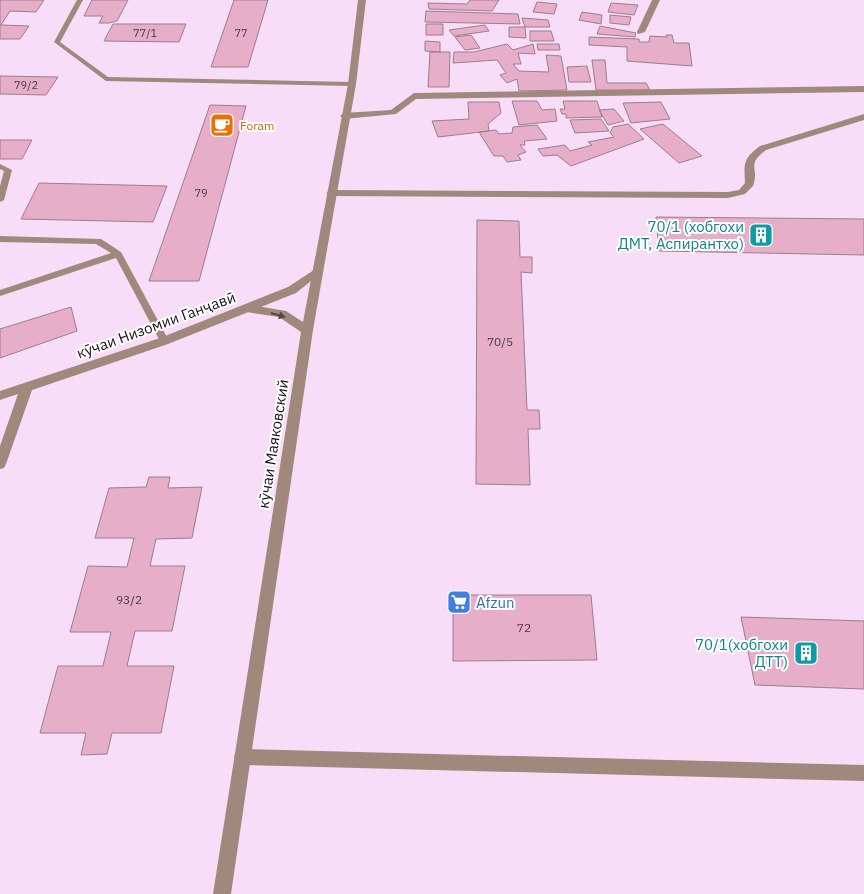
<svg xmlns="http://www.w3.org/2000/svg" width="864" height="894" viewBox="0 0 864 894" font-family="'IBM Plex Sans',sans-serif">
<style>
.building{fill:#e7aeca;stroke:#9c7d8c}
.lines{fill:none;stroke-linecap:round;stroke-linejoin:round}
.service{fill:#a0887c;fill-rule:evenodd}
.minor{fill:#a0887c;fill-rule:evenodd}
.tertiary{fill:#a0887c;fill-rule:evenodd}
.oneway{fill:#554544}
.labels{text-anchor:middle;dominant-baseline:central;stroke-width:4;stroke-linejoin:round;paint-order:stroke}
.far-number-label{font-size:11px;fill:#4b3744}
.far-food-label{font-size:12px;fill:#c56008;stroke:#fff;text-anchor:start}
.number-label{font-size:12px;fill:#4b3744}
.culture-label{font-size:15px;fill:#0d838f;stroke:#fff;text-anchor:end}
.street-label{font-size:15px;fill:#170f17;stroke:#fff}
.shop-label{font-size:15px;fill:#366cbe;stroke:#fff;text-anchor:start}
</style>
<rect width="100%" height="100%" fill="#f7ddf7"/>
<path class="building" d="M0 0H44L36 12 10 11 1 25 29 26 20 39H0Z
M92 0H128L117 21 109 23H99L103 16H84Z
M234 0H268L248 67H211Z
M470 0H499L492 11 429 9 428 3 467 4Z
M537 2 557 4 554 14 533 12Z
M611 3 638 5 634 15 608 12Z
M426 11 518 14 520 24 425 22Z
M582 12 602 15 601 24 579 20Z
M610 15 631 17 629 25 610 23Z
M522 18 548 20 550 27H525Z
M113 24H186L179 42 104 41Z
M426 24H443V35H426Z
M485 25 489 31 454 36 449 30Z
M600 26 636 33 635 37 597 34Z
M509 27H525L526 38 509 37Z
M530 31H551L554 41H530Z
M471 35 480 48 465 50 455 37Z
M666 35H672L674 43H689L692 66 627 61V47L589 45V37L639 39V42H649L650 36 667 37Z
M425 41 440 42V52L425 51Z
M507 44 513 50 533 44 535 54 518 53 521 64H513L519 71 549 72 546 55 561 56 567 90 519 91 517 79 507 83 500 75 506 73 497 60 453 63 454 52H474Z
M537 44H559L560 50H538Z
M430 52H450L449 87H428Z
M592 60H605L607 83H646L650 90H596Z
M587 66 591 82H569L567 67Z
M0 76 58 77 46 95 0 94Z
M512 101H537L542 110 555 109 557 121 519 125Z
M563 101H597L602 117 566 118V114H562L560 109H565Z
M468 102H499L501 113 488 124 489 131 438 137 432 121 469 119Z
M661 102 670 119 631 123 623 103Z
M210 105 246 106 199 281H149Z
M614 109 624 121 608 125 599 110Z
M601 119 609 131 575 133 570 120Z
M628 124 644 139 571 166 557 155 543 156 538 149 565 145 570 151 592 145 588 142 614 137 610 133 613 127Z
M663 124 702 156 679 163 640 129Z
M537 125 547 139 524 141 525 145H520L526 152 518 155 521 160 507 162 503 156H494L479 132 496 130 499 134 512 133 513 127Z
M0 140H32L22 159H0Z
M39 183 167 186 153 222 21 219Z
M656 217 864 219V255L659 251Z
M477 220 519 221 520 257H532V273L521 272 527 410H539L540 429H528L530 485 476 484Z
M71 307 77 331 0 358V329Z
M149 477H170L168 488 202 487 192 538 156 539 150 566H185L172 631H135L127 666H174L161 733H112L107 754 81 755 86 733H40L58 666H103L111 632H70L88 566 127 567 134 538H95L109 488 146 487Z
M453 595H591L597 660 453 661Z
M741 617 864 621V689L755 685Z"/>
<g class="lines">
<path class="service" d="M77 0H83L60 42 108 77 352 82 355 84 352 86 106 81 54 42Z
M0 164 12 170 4 200 0 202V186L4 171 0 169Z
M0 236 101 239 121 252 169 341 167 343H161L116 258 0 296V290L111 253 96 244 0 242Z"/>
<path class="minor" d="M652 0H660L645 32 638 34 637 32Z
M864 86V92L416 99 396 114 344 119 340 116 344 113 391 110 414 93Z
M864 114V120L766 150C745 166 760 168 753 186L745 194 728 198 331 196 326 193 331 190 728 192 739 190 745 183C744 163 743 159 760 146Z
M317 268 322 271 321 273 296 293 168 344 32 390 6 464 4 468 0 469V446L18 394 0 400V391L160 338 288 287Z
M242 749 864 765V781L242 765 236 763 234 757 236 751Z"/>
<path class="tertiary" d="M358 0H366L356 84 313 330 231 894H213L301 332 279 317 246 312 241 308 246 304 286 311 303 322 348 84Z"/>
</g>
<defs><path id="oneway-solid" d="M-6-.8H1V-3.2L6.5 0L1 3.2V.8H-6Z" transform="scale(1.25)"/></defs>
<use class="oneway" href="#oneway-solid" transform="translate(278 315) rotate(16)"/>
<defs>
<g id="cafe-square" transform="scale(1.25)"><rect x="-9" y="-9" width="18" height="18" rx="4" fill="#e8710a" stroke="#fff"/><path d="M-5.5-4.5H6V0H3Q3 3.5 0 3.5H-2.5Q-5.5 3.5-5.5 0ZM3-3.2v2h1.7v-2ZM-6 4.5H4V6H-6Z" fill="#fff"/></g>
<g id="building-square" transform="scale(1.25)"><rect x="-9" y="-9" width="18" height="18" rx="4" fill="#0f9aa8" stroke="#fff"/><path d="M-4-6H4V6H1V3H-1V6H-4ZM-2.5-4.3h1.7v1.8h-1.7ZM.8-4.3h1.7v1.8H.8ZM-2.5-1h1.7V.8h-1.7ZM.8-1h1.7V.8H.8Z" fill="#fff"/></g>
<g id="supermarket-square" transform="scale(1.25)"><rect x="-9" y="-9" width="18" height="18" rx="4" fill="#3f7fe0" stroke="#fff"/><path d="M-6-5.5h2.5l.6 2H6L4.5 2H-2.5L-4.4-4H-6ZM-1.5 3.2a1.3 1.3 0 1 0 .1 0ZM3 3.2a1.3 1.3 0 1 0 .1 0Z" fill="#fff"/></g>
</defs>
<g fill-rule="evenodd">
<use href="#cafe-square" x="222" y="125"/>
<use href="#building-square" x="761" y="235"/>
<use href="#supermarket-square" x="459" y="602"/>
<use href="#building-square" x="806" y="653"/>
</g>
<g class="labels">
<g class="far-number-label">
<text x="145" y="33">77/1</text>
<text x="241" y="33">77</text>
<text x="26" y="85">79/2</text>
<text x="201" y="193">79</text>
</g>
<g class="far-food-label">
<text x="240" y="125">Foram</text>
</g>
<g class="number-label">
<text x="500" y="341">70/5</text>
<text x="129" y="599">93/2</text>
<text x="524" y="627">72</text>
</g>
<g class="culture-label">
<text x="744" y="226">70/1 (хобгохи<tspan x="744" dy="17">ДМТ, Аспирантхо)</tspan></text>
<text x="788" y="644">70/1(хобгохи<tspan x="788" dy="17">ДТТ)</tspan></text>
</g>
<g class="street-label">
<text transform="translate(156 325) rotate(-20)">кӯчаи Низомии Ганҷавӣ</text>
<text transform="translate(273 444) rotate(-81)">кӯчаи Маяковский</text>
</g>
<g class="shop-label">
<text x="476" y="602">Afzun</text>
</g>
</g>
</svg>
